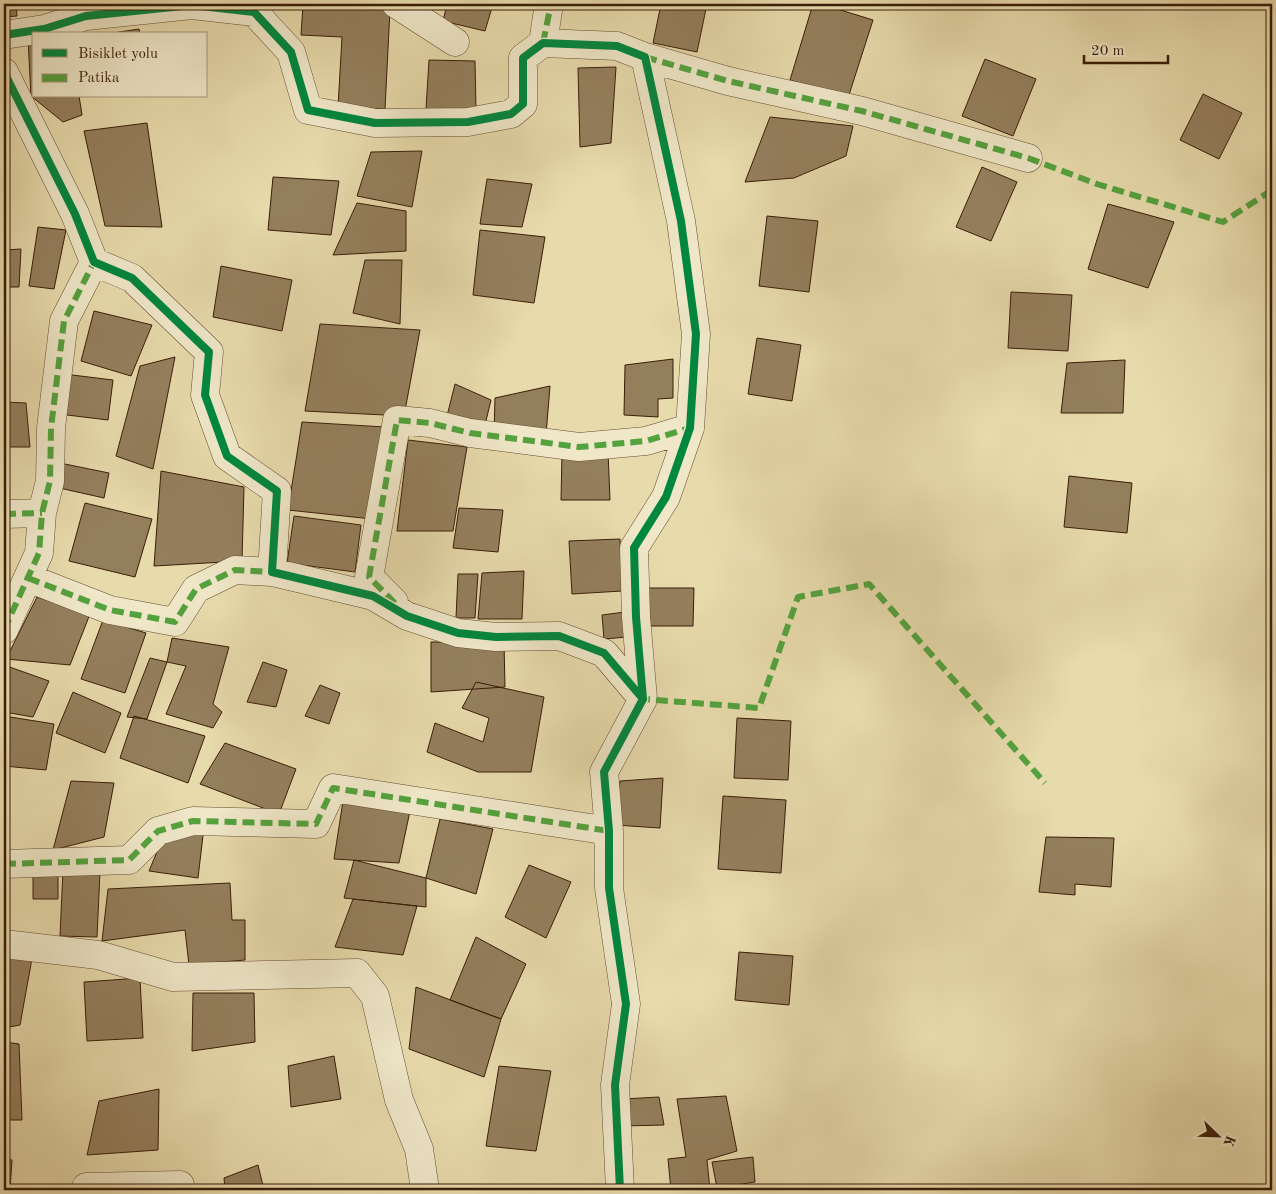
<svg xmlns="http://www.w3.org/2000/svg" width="1276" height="1194" viewBox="0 0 1276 1194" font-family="'Old Standard TT',serif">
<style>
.building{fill:#947f5d;stroke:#3a1d08}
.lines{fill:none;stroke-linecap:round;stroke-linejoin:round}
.street-casing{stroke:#654c31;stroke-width:29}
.street{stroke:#efe7c8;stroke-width:28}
.quiet{stroke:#54a23e;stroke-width:6;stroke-dasharray:12 6;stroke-linecap:butt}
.cycleway-casing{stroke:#efe7c8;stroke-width:11}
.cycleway{stroke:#00873e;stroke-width:8}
</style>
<rect width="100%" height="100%" fill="#e7daab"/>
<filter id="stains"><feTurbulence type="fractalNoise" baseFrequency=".004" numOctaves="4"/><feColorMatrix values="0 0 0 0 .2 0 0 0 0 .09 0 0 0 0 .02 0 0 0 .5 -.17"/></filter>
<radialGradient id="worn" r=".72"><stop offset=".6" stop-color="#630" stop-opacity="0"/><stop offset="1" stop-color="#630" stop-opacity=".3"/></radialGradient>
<path class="building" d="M4 4H16L17 16 4 17Z
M447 4H493L485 31 443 21Z
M661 4H707L697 52 653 43Z
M813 4H821L873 20 848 98 790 80Z
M303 5 390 9 385 109 338 107 342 37 301 35Z
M139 29 140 34H106Z
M28 39H34V96H79L82 115 63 122 31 96Z
M985 59 1036 79 1013 136 962 116Z
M429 60 475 61 476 110 426 109Z
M616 67 611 143 580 147 578 68Z
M1203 94 1242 113 1219 159 1180 140Z
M770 117 853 126 846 156 794 178 745 182Z
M147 123 162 227 105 226 84 131Z
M422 151 412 207 357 196 371 152Z
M982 167 1017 182 991 241 956 227Z
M273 177 339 181 331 235 268 230Z
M487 179 532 184 522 227 480 224Z
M357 203 406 211V251L333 255Z
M1108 204 1174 222 1148 288 1088 269Z
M767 216 818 221 809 292 759 286Z
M38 227 66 230 54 289 29 286Z
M480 230 545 237 534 303 473 295Z
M21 249 19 287H4V250Z
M365 260H402L400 324 353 313Z
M221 266 292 280 282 331 213 317Z
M1011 292 1072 295 1068 351 1008 348Z
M94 311 152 325 131 376 81 361Z
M320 324 420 330 404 416 305 411Z
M757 338 801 345 792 401 748 394Z
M175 357 153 469 116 456 140 366Z
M673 359V398L658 399V417L624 415 625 365Z
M1125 360 1123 413H1061L1067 363Z
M64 374 113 380 108 420 59 414Z
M455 384 491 400 484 429 445 424Z
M550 386 546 435 494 434 495 398Z
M4 402 26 403 30 447H4Z
M302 422 385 427 372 519 288 510Z
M408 440 467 447 453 531H397Z
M608 451 610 500H561L562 453Z
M60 463 109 473 104 498 55 487Z
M161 471 244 487 242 561 154 566Z
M1069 476 1132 483 1127 533 1064 527Z
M85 503 152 519 135 577 69 561Z
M459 508 503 510 498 552 453 548Z
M294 516 361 525 355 572 287 563Z
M620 539 622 591 572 594 569 541Z
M524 571 522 619H478L482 573Z
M458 574H478L475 618H456Z
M647 588H694L693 626H647Z
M37 597 90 614 70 665 6 659Z
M625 612 627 637 604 639 602 615Z
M103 620 146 633 125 693 81 679Z
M172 638 229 647 213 704 222 712 213 728 166 714 186 666 167 662Z
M431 642H504L505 687 431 692Z
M150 658 167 662 147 719 127 717Z
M263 662 287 670 276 707 247 702Z
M4 665 49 681 33 717 4 712Z
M476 682 544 697 531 772H478L427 752 435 723 483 742 489 718 462 708Z
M320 685 340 693 329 724 305 716Z
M73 692 121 713 105 753 56 733Z
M4 716 54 724 46 770 4 766Z
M134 716 205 736 188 783 120 758Z
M737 718 791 721 788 780 734 778Z
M225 743 296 769 279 814 200 784Z
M663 778 660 828 615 825 620 781Z
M71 781 114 783 104 837 53 850Z
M723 796 786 800 781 873 718 869Z
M343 801 410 811 399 863 334 859Z
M440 819 493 829 476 894 426 878Z
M204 827 198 878 149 871 164 835Z
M1046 837 1114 838 1111 887 1075 884V895L1039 892Z
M354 860 426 878V907L344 898Z
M529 865 571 882 546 938 505 917Z
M63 870 100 872 97 937 60 936Z
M33 875 58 876V899H33Z
M230 883 232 920H245V960L189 965 185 930 102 941 108 889Z
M353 899 417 906 403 955 335 947Z
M476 937 526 964 501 1019 450 1000Z
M4 951 33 953 20 1025 4 1028Z
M739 952 793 956 789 1005 735 1000Z
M140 978 143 1038 87 1041 84 982Z
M416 987 501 1019 484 1077 409 1049Z
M193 993H254L255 1042 192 1051Z
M4 1042 19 1044 22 1120H4Z
M334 1056 341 1099 291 1107 288 1066Z
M499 1066 551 1071 536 1151 486 1146Z
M159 1089 158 1150 87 1155 99 1101Z
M726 1096 737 1151 707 1160 710 1190H671L668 1159 686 1157 677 1099Z
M659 1097 664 1125 623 1126V1099Z
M753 1157 755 1182 717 1188 712 1162Z
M4 1159 12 1160 10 1190H4Z
M258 1165 264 1190H225L224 1178Z"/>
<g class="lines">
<g class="street-casing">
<path id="street" d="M396 4 455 42
M4 35 44 29 86 16 192 5 254 12 291 52 308 110 375 123 468 122 511 114 523 104V58L543 43 617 46 645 57 681 221 696 334 690 428 666 497 634 548 636 617 643 699 604 772 609 831V888L626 1004 615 1085 620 1190
M543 43 549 4
M645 57 728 81 862 111 1028 158
M4 72 75 214 94 262 132 278 209 352 205 395 227 456 277 491 272 572 373 596 407 616 458 633 496 637 559 636 604 653 643 699
M4 514 42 513
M28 578 110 610 175 622 196 589 235 570 272 572
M394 602 369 577 397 420 430 423 470 433 579 447 646 441 690 428
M4 630 39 553 42 513 50 481 51 428 64 321 94 262
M4 864 129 860 158 831 193 821 316 824 333 788 609 831
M4 944 98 955 173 977 357 973 375 996 399 1100 419 1149 425 1190
M85 1190 86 1187 180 1185"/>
</g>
<use href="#street" class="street"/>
<path class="quiet" d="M543 43 551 4
M645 57 728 81 862 111 1028 158 1097 184 1223 222 1272 190
M4 514 42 513
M28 578 110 610 175 622 196 589 235 570 272 572
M395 603 369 577 397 420 430 423 470 433 579 447 646 441 690 428
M4 630 39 553 42 513 50 481 51 428 64 321 94 262
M640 695 643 699 759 708 798 597 869 584 1045 783
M4 864 129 860 158 831 193 821 316 824 333 788 609 831"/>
<g class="cycleway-casing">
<path id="cycleway" d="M4 35 44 29 86 16 192 5 254 12 291 52 308 110 375 123 468 122 511 114 523 104V58L543 43 617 46 645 57 681 221 696 334 690 428 666 497 634 548 636 617 643 699 604 772 609 831V888L626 1004 615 1085 620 1190
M4 72 75 214 94 262 132 278 209 352 205 395 227 456 277 491 272 572 373 596 407 616 458 633 496 637 559 636 604 653 643 699"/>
</g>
<use href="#cycleway" class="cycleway"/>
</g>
<rect width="1276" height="1194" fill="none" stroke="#e7daab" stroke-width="20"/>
<rect x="5" y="5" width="1266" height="1184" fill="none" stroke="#3a1d08" stroke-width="2.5"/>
<rect x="10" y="10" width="1256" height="1174" fill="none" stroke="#3a1d08"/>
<rect x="32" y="32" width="175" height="65" fill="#efe7c8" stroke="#a7967b"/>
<rect x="42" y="49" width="25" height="8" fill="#00873e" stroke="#a7967b"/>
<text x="78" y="58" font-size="15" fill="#3a1d08">Bisiklet yolu</text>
<rect x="42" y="74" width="25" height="8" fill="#54a23e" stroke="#a7967b"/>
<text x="78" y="82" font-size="15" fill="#3a1d08">Patika</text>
<g transform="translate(1218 1136) rotate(113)" stroke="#efe7c8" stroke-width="4" paint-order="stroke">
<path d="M0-4L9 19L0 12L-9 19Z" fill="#3a1d08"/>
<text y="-8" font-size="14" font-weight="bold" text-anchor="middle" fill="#3a1d08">K</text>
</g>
<path d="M1084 55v8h84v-8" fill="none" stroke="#3a1d08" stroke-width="2.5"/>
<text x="1091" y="55" font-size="15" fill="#3a1d08" stroke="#efe7c8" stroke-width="4" paint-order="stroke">20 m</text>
<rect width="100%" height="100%" filter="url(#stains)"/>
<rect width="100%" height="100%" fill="url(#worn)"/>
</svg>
